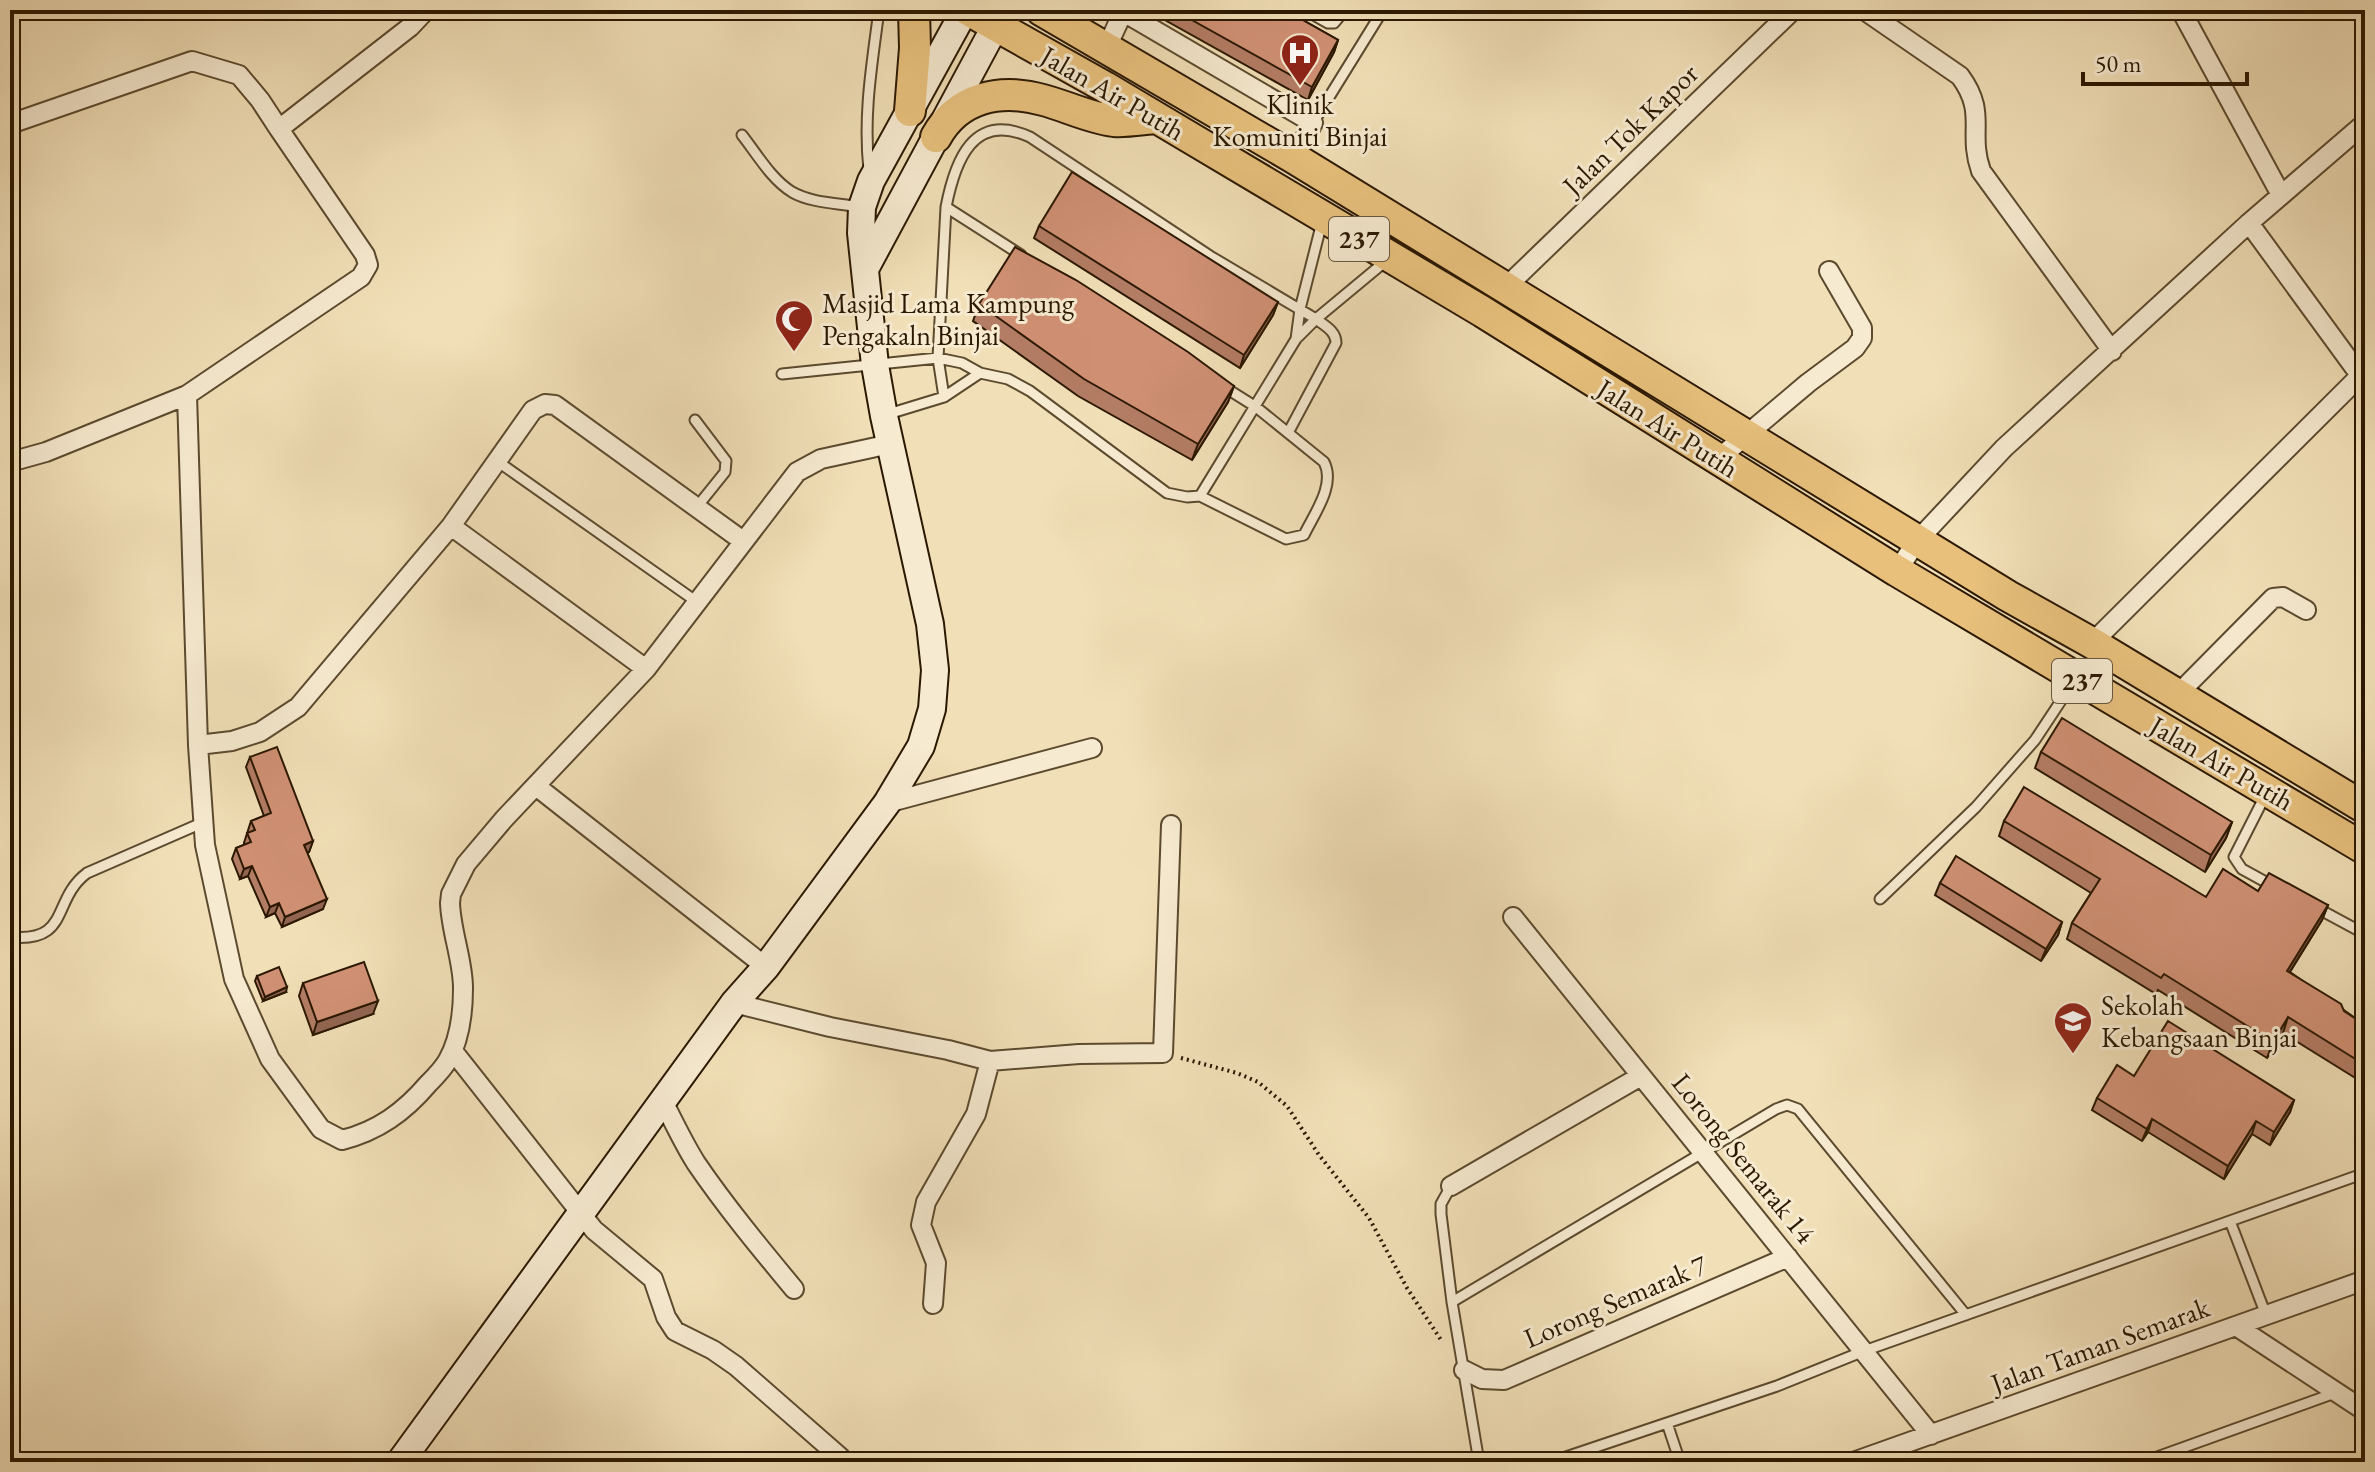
<svg xmlns="http://www.w3.org/2000/svg" width="2375" height="1472" viewBox="0 0 2375 1472" font-family="'EB Garamond',serif">
<style>
.lines{fill:none;stroke-linecap:round;stroke-linejoin:round}
.lane-casing{stroke:#5c4a2e;stroke-width:13}
.street-casing{stroke:#5c4a2e;stroke-width:22}
.secondary-casing{stroke:#2b1800;stroke-width:30}
.primary-casing{stroke:#2b1800;stroke-width:34}
.path{stroke:#2b1800;stroke-width:4;stroke-dasharray:2 4;stroke-linecap:butt}
.lane{stroke:#f6ead0;stroke-width:9}
.street{stroke:#f6ead0;stroke-width:18}
.secondary{stroke:#f6ead0;stroke-width:26}
.primary{stroke:#e8c07c;stroke-width:30}
.wall{fill:#b37c64;stroke:#2b1800;stroke-width:2}
.shaded-wall{fill:#926551;stroke:#2b1800;stroke-width:2}
.building{fill:#d09074;stroke:#2b1800;stroke-width:2}
.labels{text-anchor:middle;dominant-baseline:central;stroke-width:6;stroke-linejoin:round;paint-order:stroke}
.shield{fill:#f6ead0;stroke:#68573e;stroke-width:2}
.shield-label{font-size:26px;font-weight:bold;fill:#2b1800}
.street-label{font-size:28px;fill:#2b1800;stroke:#f6ead0}
.poi-label{font-size:28px;fill:#2b1800;stroke:#f6ead0;text-anchor:start}
</style>
<rect width="100%" height="100%" fill="#f1dfb7"/>
<filter id="stains"><feTurbulence type="fractalNoise" baseFrequency=".0025" numOctaves="4"/><feColorMatrix values="0 0 0 0 .2 0 0 0 0 .09 0 0 0 0 .02 0 0 0 .5 -.17"/></filter>
<radialGradient id="worn" r=".72"><stop offset=".6" stop-color="#630" stop-opacity="0"/><stop offset="1" stop-color="#630" stop-opacity=".3"/></radialGradient>
<g class="lines">
<g class="lane-casing">
<path id="lane" d="M1305 10 1328 23H1334L1345 10
M1313 123 1383 10
M742 135C757 154 771 179 792 192 811 203 838 203 859 207
M869 170C863 115 872 64 879 10
M946 207 1021 255
M1296 339 1300 309 1322 222
M782 374 938 358 962 363 980 373 1008 379 1030 391 1167 493 1187 497 1200 496 1286 539 1304 535C1314 514 1336 485 1324 462L1256 407 1221 385
M944 397 938 358 946 207C955 161 973 111 1030 137L1210 256 1316 319C1325 326 1336 331 1336 343L1288 433
M885 415 944 397 980 373
M695 420 726 461 725 472 696 508
M497 461 697 602
M1200 496 1296 339 1316 319 1387 260
M2266 794 2234 857 2242 869 2273 886
M1880 899 1976 807 2035 740 2074 681
M2315 907 2365 934
M10 937C71 943 51 900 87 873L204 822
M1451 1186 1441 1204V1214L1452 1302 1479 1462
M2230 1221 2266 1315
M1452 1302 1776 1109 1787 1105 1798 1109 1966 1315
M1667 1423 1680 1462
M1551 1462 1777 1386 1864 1351 2365 1173
M2143 1462 2335 1393"/>
</g>
<g class="street-casing">
<path id="street" d="M1120 10 1313 123 1294 158
M1864 10 1960 76C1988 114 1967 131 1981 171L2112 351
M2183 14 2281 195
M1107 47 1124 10
M10 124 192 61 239 75 260 100 279 129 410 27 426 10
M2249 223 2365 382
M1505 288 1793 10
M187 395 361 277 368 265 365 255 279 129
M1718 459 1808 383 1855 348 1862 338V328L1829 271
M10 462 46 452 187 395 198 745 205 845 234 979 270 1059 321 1129 342 1140C378 1131 404 1112 428 1084 435 1077 443 1069 448 1060 460 1039 463 1012 463 988 463 960 451 932 450 903L451 894 466 864 504 819 646 669 797 472 821 459 890 444
M451 526 646 669
M1897 571 1917 541 2004 448 2249 223 2365 123
M2092 643 2360 376
M2177 695 2273 598 2283 597 2306 610
M198 745 232 741 260 732 298 707 451 526 533 410 545 404 555 405 743 541
M536 786 766 967
M887 803 1092 748
M1513 917 1931 1435
M734 1003 830 1027 948 1050 990 1061 1079 1054 1163 1053 1171 825
M453 1051 594 1230 653 1279 666 1317 675 1331 713 1350 736 1366 840 1457
M664 1103C674 1123 684 1144 696 1163 726 1207 760 1248 794 1289
M1451 1186 1641 1076
M933 1304 936 1263 921 1225 926 1202 976 1114 990 1061
M2236 1326 2365 1411
M1464 1370 1482 1379 1504 1380 1788 1257
M1853 1462 2365 1280"/>
</g>
<g class="secondary-casing">
<path id="secondary" d="M865 269 1004 10
M400 1462 734 1003 766 967 887 803 921 746 932 709 935 670 930 624 884 416 875 365 861 233 862 207 871 181 965 10"/>
</g>
<g class="primary-casing">
<path id="primary" d="M968 10 1105 87 1483 312 1897 571 2365 849
M1041 10 1294 158 2008 596 2092 643 2365 808
M910 111 915 48 914 10
M936 137C958 97 1000 88 1043 100 1066 106 1090 118 1114 121 1127 122 1143 119 1157 118"/>
</g>
<path class="path" d="M1181 1058 1237 1073 1258 1082 1287 1106 1319 1155 1369 1218 1407 1288 1441 1340"/>
<use href="#lane" class="lane"/>
<use href="#street" class="street"/>
<use href="#secondary" class="secondary"/>
<use href="#primary" class="primary"/>
</g>
<path class="wall" d="M1147 10H1285L1338 40 1334 52 1308 100Z
M1039 226 1278 302 1273 315 1240 368 1034 238Z
M979 304 1234 386 1228 402 1192 460 1078 396 973 321Z
M2041 752 2232 822 2226 838 2205 872 2035 768Z
M250 757 313 841 309 852 307 853 323 909 282 927 275 913 266 917 248 876 240 879 232 859 236 848 244 845V843L251 821 264 816 246 767Z
M2004 821 2206 897 2258 891 2328 905 2322 920 2290 972 2365 1025V1084L2283 1033 2267 1058 2158 990 2156 994 2067 939 2072 923 2091 893 1999 836Z
M1940 883 2062 922 2058 935 2041 961 1935 895Z
M257 976 286 992 263 1001 255 981Z
M303 983 373 1014 313 1035 299 996Z
M2134 1076 2294 1100 2290 1112 2270 1145 2252 1134 2224 1179 2148 1132 2142 1141 2092 1110 2097 1098Z"/>
<path class="shaded-wall" d="M1338 40 1334 52 1308 100 1312 87Z
M1278 302 1273 315 1240 368 1244 355Z
M1234 386 1228 402 1192 460 1198 444Z
M2232 822 2226 838 2205 872 2211 855Z
M313 841 309 852 300 855 304 845Z
M252 866 248 876 240 879 244 869Z
M327 899 323 909 282 927 285 917Z
M279 903 275 913 266 917 270 907Z
M2328 905 2322 920 2281 986 2287 971Z
M2062 922 2058 935 2041 961 2046 949Z
M287 987 286 992 263 1001 265 997Z
M378 1001 373 1014 313 1035 317 1022Z
M2288 1017 2283 1033 2267 1058 2273 1042Z
M2294 1100 2290 1112 2270 1145 2274 1132Z
M2152 1119 2148 1132 2142 1141 2147 1129Z
M2256 1121 2252 1134 2224 1179 2228 1166Z"/>
<path class="building" d="M1174 10H1285L1338 40 1312 87Z
M1072 172 1278 302 1244 355 1039 226Z
M1015 247 1076 280 1188 352 1234 386 1198 444 1084 379 979 304Z
M2062 718 2232 822 2211 855 2041 752Z
M277 747 313 841 304 845 327 899 285 917 279 903 270 907 252 866 244 869 236 848 251 842 247 833 255 830 251 821 271 813 250 757Z
M2024 787 2206 897 2223 869 2258 891 2269 873 2328 905 2287 971 2341 1004 2344 1011 2365 1025V1065L2288 1017 2273 1042 2164 974 2161 978 2072 923 2100 879 2004 821Z
M1956 856 2062 922 2046 949 1940 883Z
M364 962 378 1001 317 1022 303 983Z
M279 967 287 987 265 997 257 976Z
M2168 1021 2294 1100 2274 1132 2256 1121 2228 1166 2152 1119 2147 1129 2097 1098 2117 1065 2134 1076Z"/>
<defs>
<g id="hospital-pin" transform="scale(2)"><path d="M0 17L-7.5 6A9.5 9.5 0 1 1 7.5 6Z" fill="#8f2418" stroke="#f6ead0"/><path d="M-5-5h3v3.5h4V-5h3V5h-3V1.5h-4V5h-3Z" fill="#fff"/></g>
<g id="mosque-pin" transform="scale(2)"><path d="M0 17L-7.5 6A9.5 9.5 0 1 1 7.5 6Z" fill="#8f2418" stroke="#f6ead0"/><path d="M3.5-4.9A6 6 0 1 0 3.5 4.9A5 5 0 1 1 3.5-4.9Z" fill="#fff"/></g>
<g id="school-pin" transform="scale(2)"><path d="M0 17L-7.5 6A9.5 9.5 0 1 1 7.5 6Z" fill="#8f2418" stroke="#f6ead0"/><path d="M0-5L7-2L0 1L-7-2ZM-4 1L0 2.5L4 1V4Q0 6-4 4Z" fill="#fff"/></g>
</defs>
<g fill-rule="evenodd">
<use href="#hospital-pin" x="1300" y="53"/>
<use href="#mosque-pin" x="794" y="319"/>
<use href="#school-pin" x="2073" y="1021"/>
</g>
<g class="labels">
<g class="shield">
<rect x="1329" y="217" width="60" height="44" rx="6"/>
<rect x="2052" y="659" width="60" height="44" rx="6"/>
</g>
<g class="shield-label">
<text x="1359" y="239">237</text>
<text x="2082" y="681">237</text>
</g>
<g class="street-label">
<text transform="translate(1113 93) rotate(30)">Jalan Air Putih</text>
<text transform="translate(1630 129) rotate(-44)">Jalan Tok Kapor</text>
<text transform="translate(1668 428) rotate(32)">Jalan Air Putih</text>
<text transform="translate(2222 763) rotate(30)">Jalan Air Putih</text>
<text transform="translate(1744 1158) rotate(51)">Lorong Semarak 14</text>
<text transform="translate(1615 1301) rotate(-23)">Lorong Semarak 7</text>
<text transform="translate(2100 1345) rotate(-20)">Jalan Taman Semarak</text>
</g>
<g class="poi-label">
<text x="1300" y="104" text-anchor="middle">Klinik<tspan x="1300" dy="32">Komuniti Binjai</tspan></text>
<text x="822" y="303">Masjid Lama Kampung<tspan x="822" dy="32">Pengakaln Binjai</tspan></text>
<text x="2101" y="1005">Sekolah<tspan x="2101" dy="32">Kebangsaan Binjai</tspan></text>
</g>
</g>
<rect width="2375" height="1472" fill="none" stroke="#f1dfb7" stroke-width="40"/>
<rect x="12" y="12" width="2351" height="1448" fill="none" stroke="#2b1800" stroke-width="4"/>
<rect x="20" y="20" width="2335" height="1432" fill="none" stroke="#2b1800" stroke-width="2"/>
<path d="M2083 72v12h164v-12" fill="none" stroke="#2b1800" stroke-width="4"/>
<text x="2095" y="72" font-size="24" fill="#2b1800" stroke="#f6ead0" stroke-width="6" paint-order="stroke">50 m</text>
<rect width="100%" height="100%" filter="url(#stains)"/>
<rect width="100%" height="100%" fill="url(#worn)"/>
</svg>
